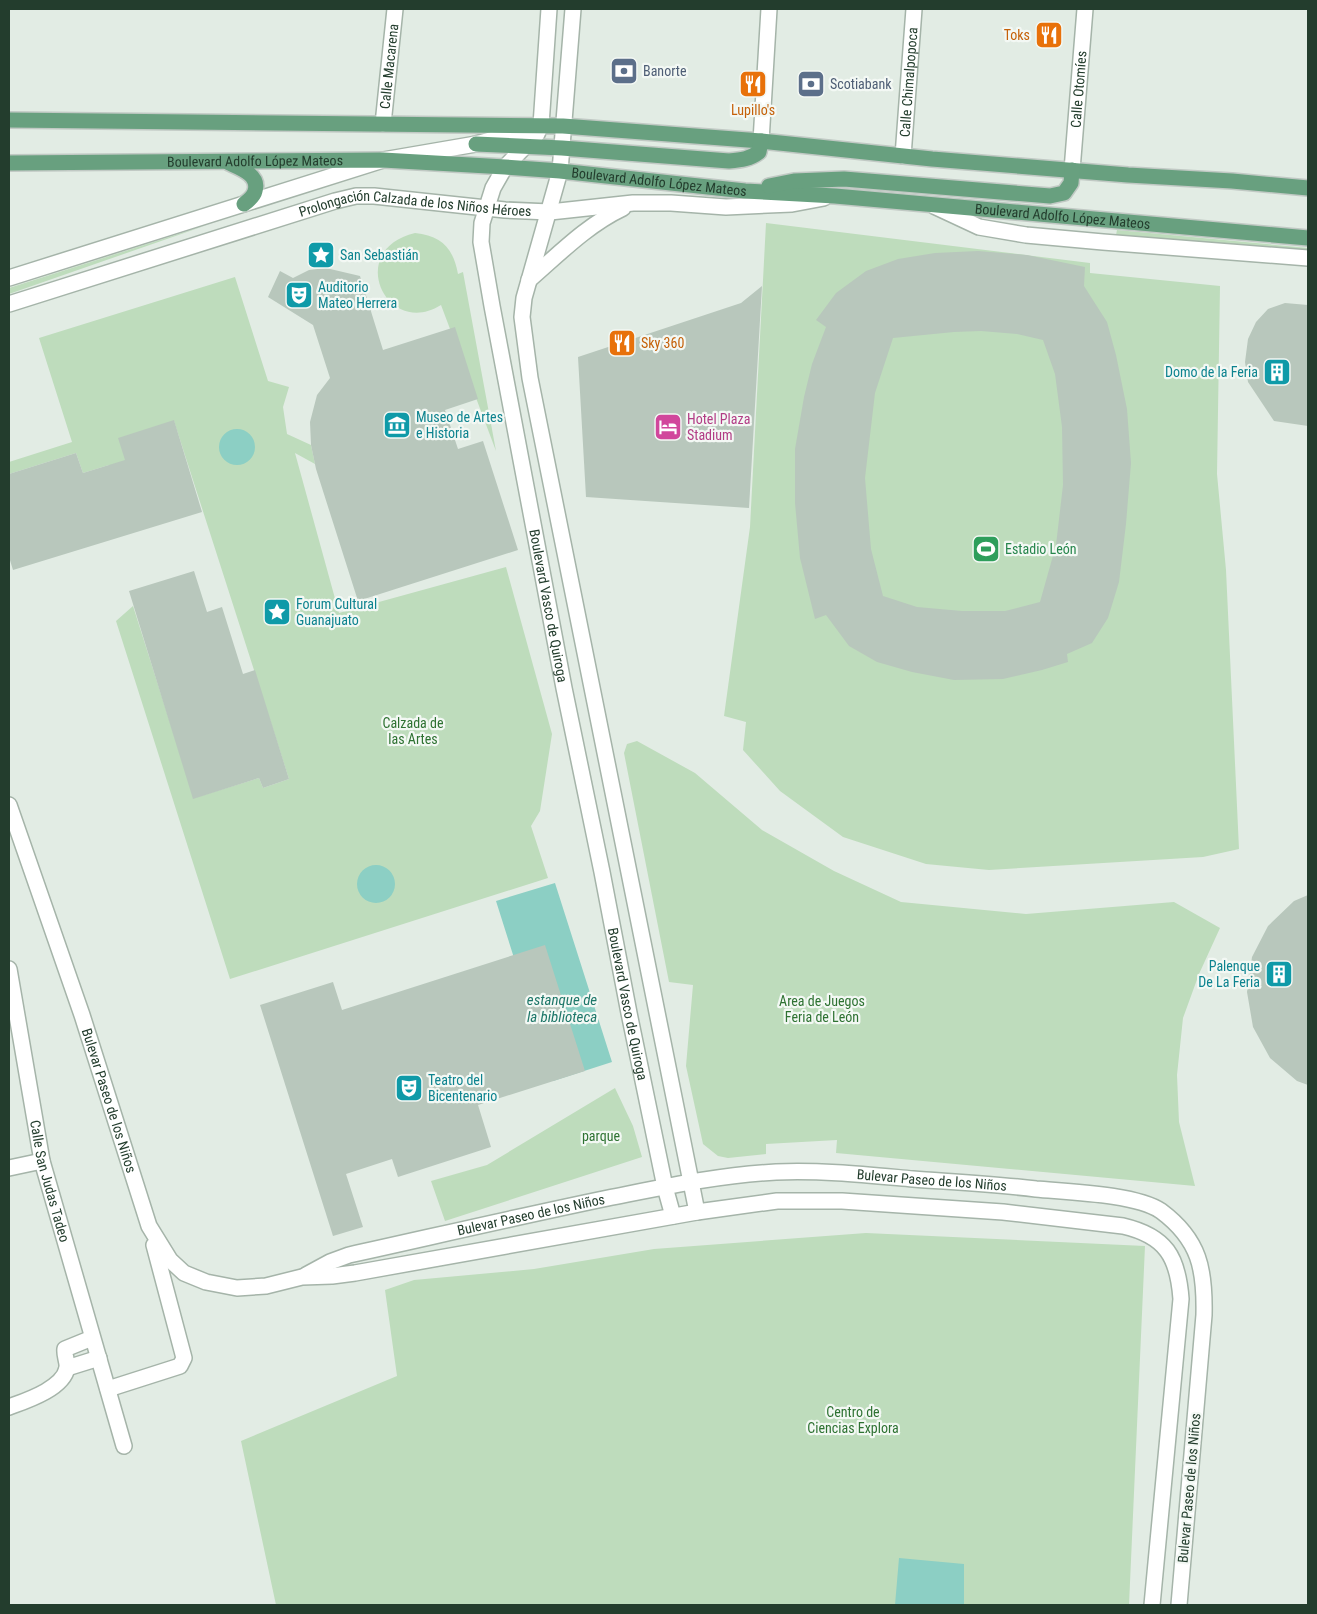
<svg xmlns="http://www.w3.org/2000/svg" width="1317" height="1614" viewBox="0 0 1317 1614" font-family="'Roboto Condensed',sans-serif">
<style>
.green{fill:#bedcbc}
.water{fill:#8ccfc4}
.building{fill:#b8c7bc;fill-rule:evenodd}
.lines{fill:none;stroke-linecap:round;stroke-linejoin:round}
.minor-casing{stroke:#a5b4a9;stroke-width:18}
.major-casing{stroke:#c1c9c4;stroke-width:18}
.minor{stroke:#fff;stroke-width:15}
.major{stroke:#68a07f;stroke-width:15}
.labels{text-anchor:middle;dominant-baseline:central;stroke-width:4.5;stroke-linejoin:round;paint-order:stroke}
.food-label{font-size:14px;fill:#c56008;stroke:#f3f8f4;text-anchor:end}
.street-label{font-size:14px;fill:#233d2d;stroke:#f3f8f4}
.service-label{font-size:14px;fill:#4e5e75;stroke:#f3f8f4;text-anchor:start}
.culture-label{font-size:14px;fill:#0d838f;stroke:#f3f8f4;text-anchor:start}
.hotel-label{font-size:14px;fill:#b23c85;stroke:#f3f8f4;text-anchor:start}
.leisure-label{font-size:14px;fill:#27864d;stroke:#f3f8f4;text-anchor:start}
.park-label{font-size:14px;fill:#2e7232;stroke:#f3f8f4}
.water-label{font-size:15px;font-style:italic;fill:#1e7769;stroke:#f3f8f4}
</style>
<rect width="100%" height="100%" fill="#e2ece4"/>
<path class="green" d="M766 223 1090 263V273L1220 286 1217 474 1226 570 1239 849 1203 857 989 870 926 864 843 837 780 791 743 750 746 722 724 716 750 527Z
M207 225 9 294V288Z
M1117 230 1308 248V253L1116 235Z
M415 233C441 236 453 247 458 274L463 272 496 451 441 305C387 339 344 250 415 233Z
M235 277 268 381 289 387 283 407 287 434 311 445 315 464 295 453 339 613 506 567 552 734 540 811 531 826 548 878 230 979 116 621 133 606 194 798 259 778 263 788 289 779 174 421 131 477 115 482 109 465 83 473 76 453 9 474V462L72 442 39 338Z
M637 741 695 773 762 830 834 871 901 902 1026 914 1174 902 1220 928 1199 974 1183 1018 1177 1075 1179 1122 1195 1186 836 1153 837 1140 766 1144V1154L728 1158 718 1156 703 1144 686 1066 693 985 669 982 624 753 627 744Z
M615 1088 633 1126 642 1157 445 1221 431 1181 487 1165Z
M866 1233 1145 1246 1129 1605H276L241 1441 397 1376 385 1290 414 1280 534 1269 654 1249Z"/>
<path class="water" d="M219 447a18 18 0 1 1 36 0a18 18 0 1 1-36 0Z
M357 884a19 19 0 1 1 38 0a19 19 0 1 1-38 0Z
M555 883 612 1062 553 1081 496 901Z
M899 1558 964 1564V1605H895Z"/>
<path class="building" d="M978 251 1027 255 1085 267 1084 286 1107 322 1116 355 1127 409 1131 463 1126 524 1119 582 1108 618 1092 643 1067 654 1068 662 1042 670 1003 679 954 680 912 672 877 662 849 646 826 615 815 619 800 558 795 503V449L804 397 812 364 826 327 816 320 836 293 866 271 898 259 935 253ZM981 331 1017 334 1043 340 1055 374 1062 427 1063 485 1056 545 1040 602 1005 611H962L917 607 883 596 871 549 865 478 875 393 893 338 954 332Z
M326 268 360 276 383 350 455 327 478 399 445 410 458 449 483 441 518 550 358 601 316 469 311 445 310 422 317 395 330 378 313 325 268 297 280 271 293 278 309 270Z
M762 286 749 508 586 497 578 357 741 303Z
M1285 303 1308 305V426L1274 421 1248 382 1245 362 1248 339 1256 322 1268 309Z
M174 420 202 512 13 570 9 557V474L76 453 83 473 125 460 118 438Z
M194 571 207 612 222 607 243 674 255 670 289 779 263 788 259 778 193 799 129 591Z
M1308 895V1085L1297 1081 1270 1058 1253 1027 1247 992 1252 957 1268 926 1294 901Z
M545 945 585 1071 478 1105 491 1147 398 1177 392 1159 346 1174 363 1227 333 1236 260 1005 333 982 342 1010Z"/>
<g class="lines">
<g class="minor-casing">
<g id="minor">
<path id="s1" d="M549 9 541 125 537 134 505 167 493 188 482 223 481 242 492 306 564 688 602 872 629 1013 665 1187 673 1216"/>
<path d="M573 9 560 171 524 298 522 317 530 378 697 1212"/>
<path id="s2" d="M383 124 395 9"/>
<path d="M761 141 769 9"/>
<path id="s3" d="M903 156 914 9"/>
<path id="s4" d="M1072 170 1085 9"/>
<path d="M934 206 979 227 1026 235 1103 242 1308 258"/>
<path d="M9 278 383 160 476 144 533 128"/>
<path d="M529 280C559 254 587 225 623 208"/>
<path id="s5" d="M9 304 335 201 356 196H374L505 210 550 212 633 203H671L726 207 792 204 824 198"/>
<path id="s6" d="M9 805 82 1015 149 1226 170 1260 184 1273 206 1282 237 1288 266 1286 302 1277 332 1276 355 1273 697 1212 777 1201H842L1003 1212 1123 1226C1166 1236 1178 1257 1181 1299L1152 1605"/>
<path id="s7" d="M9 969 42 1161 124 1446"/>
<path d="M9 1168 42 1161"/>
<path id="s8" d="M306 1275 330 1262 349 1255C435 1236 521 1216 608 1198 664 1187 719 1175 776 1172 822 1170 868 1175 913 1179 954 1182 995 1184 1036 1189 1068 1192 1136 1194 1161 1211 1200 1240 1205 1270 1204 1315L1179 1605"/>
<path d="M67 1368 99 1358"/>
<path d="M108 1389 180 1366 184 1358 154 1245"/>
<path d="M9 1407C25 1401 63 1389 67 1368 68 1363 64 1355 65 1349L92 1338"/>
</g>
</g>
<g class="major-casing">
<g id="major">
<path d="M9 120 563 126 761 141 932 159 1128 175 1232 181 1308 188"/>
<path d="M476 144 562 148 729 161C741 160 750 159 759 152L761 141"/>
<path id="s9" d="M9 163 383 160 505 167 560 171 745 191 835 196 1308 238"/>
<path d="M229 163C240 168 260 175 255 191 254 196 248 201 244 204"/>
<path d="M769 186 794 181 844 179 1050 196 1064 193 1071 183 1072 170"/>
</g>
</g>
<use href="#minor" class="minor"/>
<use href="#major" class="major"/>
</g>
<defs>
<g id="restaurant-square" transform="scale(1.4375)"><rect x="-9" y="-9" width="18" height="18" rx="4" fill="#e8710a" stroke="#f3f8f4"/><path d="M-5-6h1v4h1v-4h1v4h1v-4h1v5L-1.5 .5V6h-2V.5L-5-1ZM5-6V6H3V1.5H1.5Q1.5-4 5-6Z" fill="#fff"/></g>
<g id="bank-square" transform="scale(1.4375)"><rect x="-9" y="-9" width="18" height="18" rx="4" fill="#5c6f8a" stroke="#f3f8f4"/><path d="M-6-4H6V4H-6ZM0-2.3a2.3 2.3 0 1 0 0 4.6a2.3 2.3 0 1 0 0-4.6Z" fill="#fff"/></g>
<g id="sight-square" transform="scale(1.4375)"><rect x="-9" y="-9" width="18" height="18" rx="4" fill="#0f9aa8" stroke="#f3f8f4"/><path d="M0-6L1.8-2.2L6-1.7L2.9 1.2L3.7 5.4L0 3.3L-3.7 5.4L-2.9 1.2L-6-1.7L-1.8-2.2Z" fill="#fff"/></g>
<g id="theatre-square" transform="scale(1.4375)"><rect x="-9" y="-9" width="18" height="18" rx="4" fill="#0f9aa8" stroke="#f3f8f4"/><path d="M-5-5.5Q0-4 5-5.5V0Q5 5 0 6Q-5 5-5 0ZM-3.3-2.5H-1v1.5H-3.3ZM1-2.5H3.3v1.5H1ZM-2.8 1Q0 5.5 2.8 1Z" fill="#fff"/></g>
<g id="building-square" transform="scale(1.4375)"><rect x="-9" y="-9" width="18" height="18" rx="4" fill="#0f9aa8" stroke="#f3f8f4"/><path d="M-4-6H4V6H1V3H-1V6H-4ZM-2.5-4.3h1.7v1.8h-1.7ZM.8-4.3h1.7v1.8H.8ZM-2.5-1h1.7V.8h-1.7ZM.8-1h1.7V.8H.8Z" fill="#fff"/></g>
<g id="museum-square" transform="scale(1.4375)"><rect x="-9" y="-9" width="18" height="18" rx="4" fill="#0f9aa8" stroke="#f3f8f4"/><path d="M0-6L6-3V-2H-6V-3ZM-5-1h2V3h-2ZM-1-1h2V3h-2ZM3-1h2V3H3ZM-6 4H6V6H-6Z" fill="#fff"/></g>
<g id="hotel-square" transform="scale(1.4375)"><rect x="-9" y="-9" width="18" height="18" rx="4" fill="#d1479c" stroke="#f3f8f4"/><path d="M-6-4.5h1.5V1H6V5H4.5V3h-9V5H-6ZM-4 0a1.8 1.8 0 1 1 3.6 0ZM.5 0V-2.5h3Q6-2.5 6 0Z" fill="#fff"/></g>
<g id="stadium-square" transform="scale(1.4375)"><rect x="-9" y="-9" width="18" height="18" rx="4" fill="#2e9e5b" stroke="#f3f8f4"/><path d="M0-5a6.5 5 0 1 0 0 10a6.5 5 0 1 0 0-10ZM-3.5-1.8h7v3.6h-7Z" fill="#fff"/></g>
</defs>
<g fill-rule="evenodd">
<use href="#restaurant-square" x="1049" y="35"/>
<use href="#bank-square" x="624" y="71"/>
<use href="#restaurant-square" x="753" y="84"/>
<use href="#bank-square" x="811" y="84"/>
<use href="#sight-square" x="321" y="255"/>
<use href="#theatre-square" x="299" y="295"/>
<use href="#restaurant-square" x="622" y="343"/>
<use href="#building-square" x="1277" y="372"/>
<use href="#museum-square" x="397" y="425"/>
<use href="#hotel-square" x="668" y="427"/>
<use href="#stadium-square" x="986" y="549"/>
<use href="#sight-square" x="277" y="612"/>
<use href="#building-square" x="1279" y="974"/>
<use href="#theatre-square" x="409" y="1088"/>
</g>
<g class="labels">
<g class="food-label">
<text x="1030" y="35">Toks</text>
<text x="753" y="110" text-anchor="middle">Lupillo's</text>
<text x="641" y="343" text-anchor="start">Sky 360</text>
</g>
<g class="street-label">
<text stroke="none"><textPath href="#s2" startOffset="58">Calle Macarena</textPath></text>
<text stroke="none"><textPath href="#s3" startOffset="74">Calle Chimalpopoca</textPath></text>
<text stroke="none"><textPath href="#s4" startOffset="81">Calle Otomíes</textPath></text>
<text stroke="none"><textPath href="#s9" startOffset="246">Boulevard Adolfo López Mateos</textPath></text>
<text stroke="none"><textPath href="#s9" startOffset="651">Boulevard Adolfo López Mateos</textPath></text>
<text stroke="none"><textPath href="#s5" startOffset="422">Prolongación Calzada de los Niños Héroes</textPath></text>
<text stroke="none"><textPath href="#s9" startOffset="1056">Boulevard Adolfo López Mateos</textPath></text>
<text stroke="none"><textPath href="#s1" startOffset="622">Boulevard Vasco de Quiroga</textPath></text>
<text stroke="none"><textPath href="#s1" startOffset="1028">Boulevard Vasco de Quiroga</textPath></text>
<text stroke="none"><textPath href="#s6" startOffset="312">Bulevar Paseo de los Niños</textPath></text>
<text stroke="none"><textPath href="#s8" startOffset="639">Bulevar Paseo de los Niños</textPath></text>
<text stroke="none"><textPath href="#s7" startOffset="216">Calle San Judas Tadeo</textPath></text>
<text stroke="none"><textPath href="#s8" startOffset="234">Bulevar Paseo de los Niños</textPath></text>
<text transform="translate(1189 1488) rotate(-85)">Bulevar Paseo de los Niños</text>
</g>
<g class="service-label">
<text x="643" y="71">Banorte</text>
<text x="830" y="84">Scotiabank</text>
</g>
<g class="culture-label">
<text x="340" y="255">San Sebastián</text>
<text x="318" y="287">Auditorio<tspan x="318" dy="16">Mateo Herrera</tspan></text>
<text x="1258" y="372" text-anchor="end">Domo de la Feria</text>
<text x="416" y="417">Museo de Artes<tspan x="416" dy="16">e Historia</tspan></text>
<text x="296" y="604">Forum Cultural<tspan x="296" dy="16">Guanajuato</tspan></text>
<text x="1260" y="966" text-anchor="end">Palenque<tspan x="1260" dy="16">De La Feria</tspan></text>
<text x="428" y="1080">Teatro del<tspan x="428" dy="16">Bicentenario</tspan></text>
</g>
<g class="hotel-label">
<text x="687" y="419">Hotel Plaza<tspan x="687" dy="16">Stadium</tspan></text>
</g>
<g class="leisure-label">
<text x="1005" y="549">Estadio León</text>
</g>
<g class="park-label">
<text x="413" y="723">Calzada de<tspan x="413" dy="16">las Artes</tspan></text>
<text x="822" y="1001">Area de Juegos<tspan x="822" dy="16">Feria de León</tspan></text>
<text x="601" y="1136">parque</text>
<text x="853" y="1412">Centro de<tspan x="853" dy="16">Ciencias Explora</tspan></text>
</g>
<g class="water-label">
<text x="562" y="1000">estanque de<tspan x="562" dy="17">la biblioteca</tspan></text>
</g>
</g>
<rect width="1317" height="1614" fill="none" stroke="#233d2d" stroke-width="20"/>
</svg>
